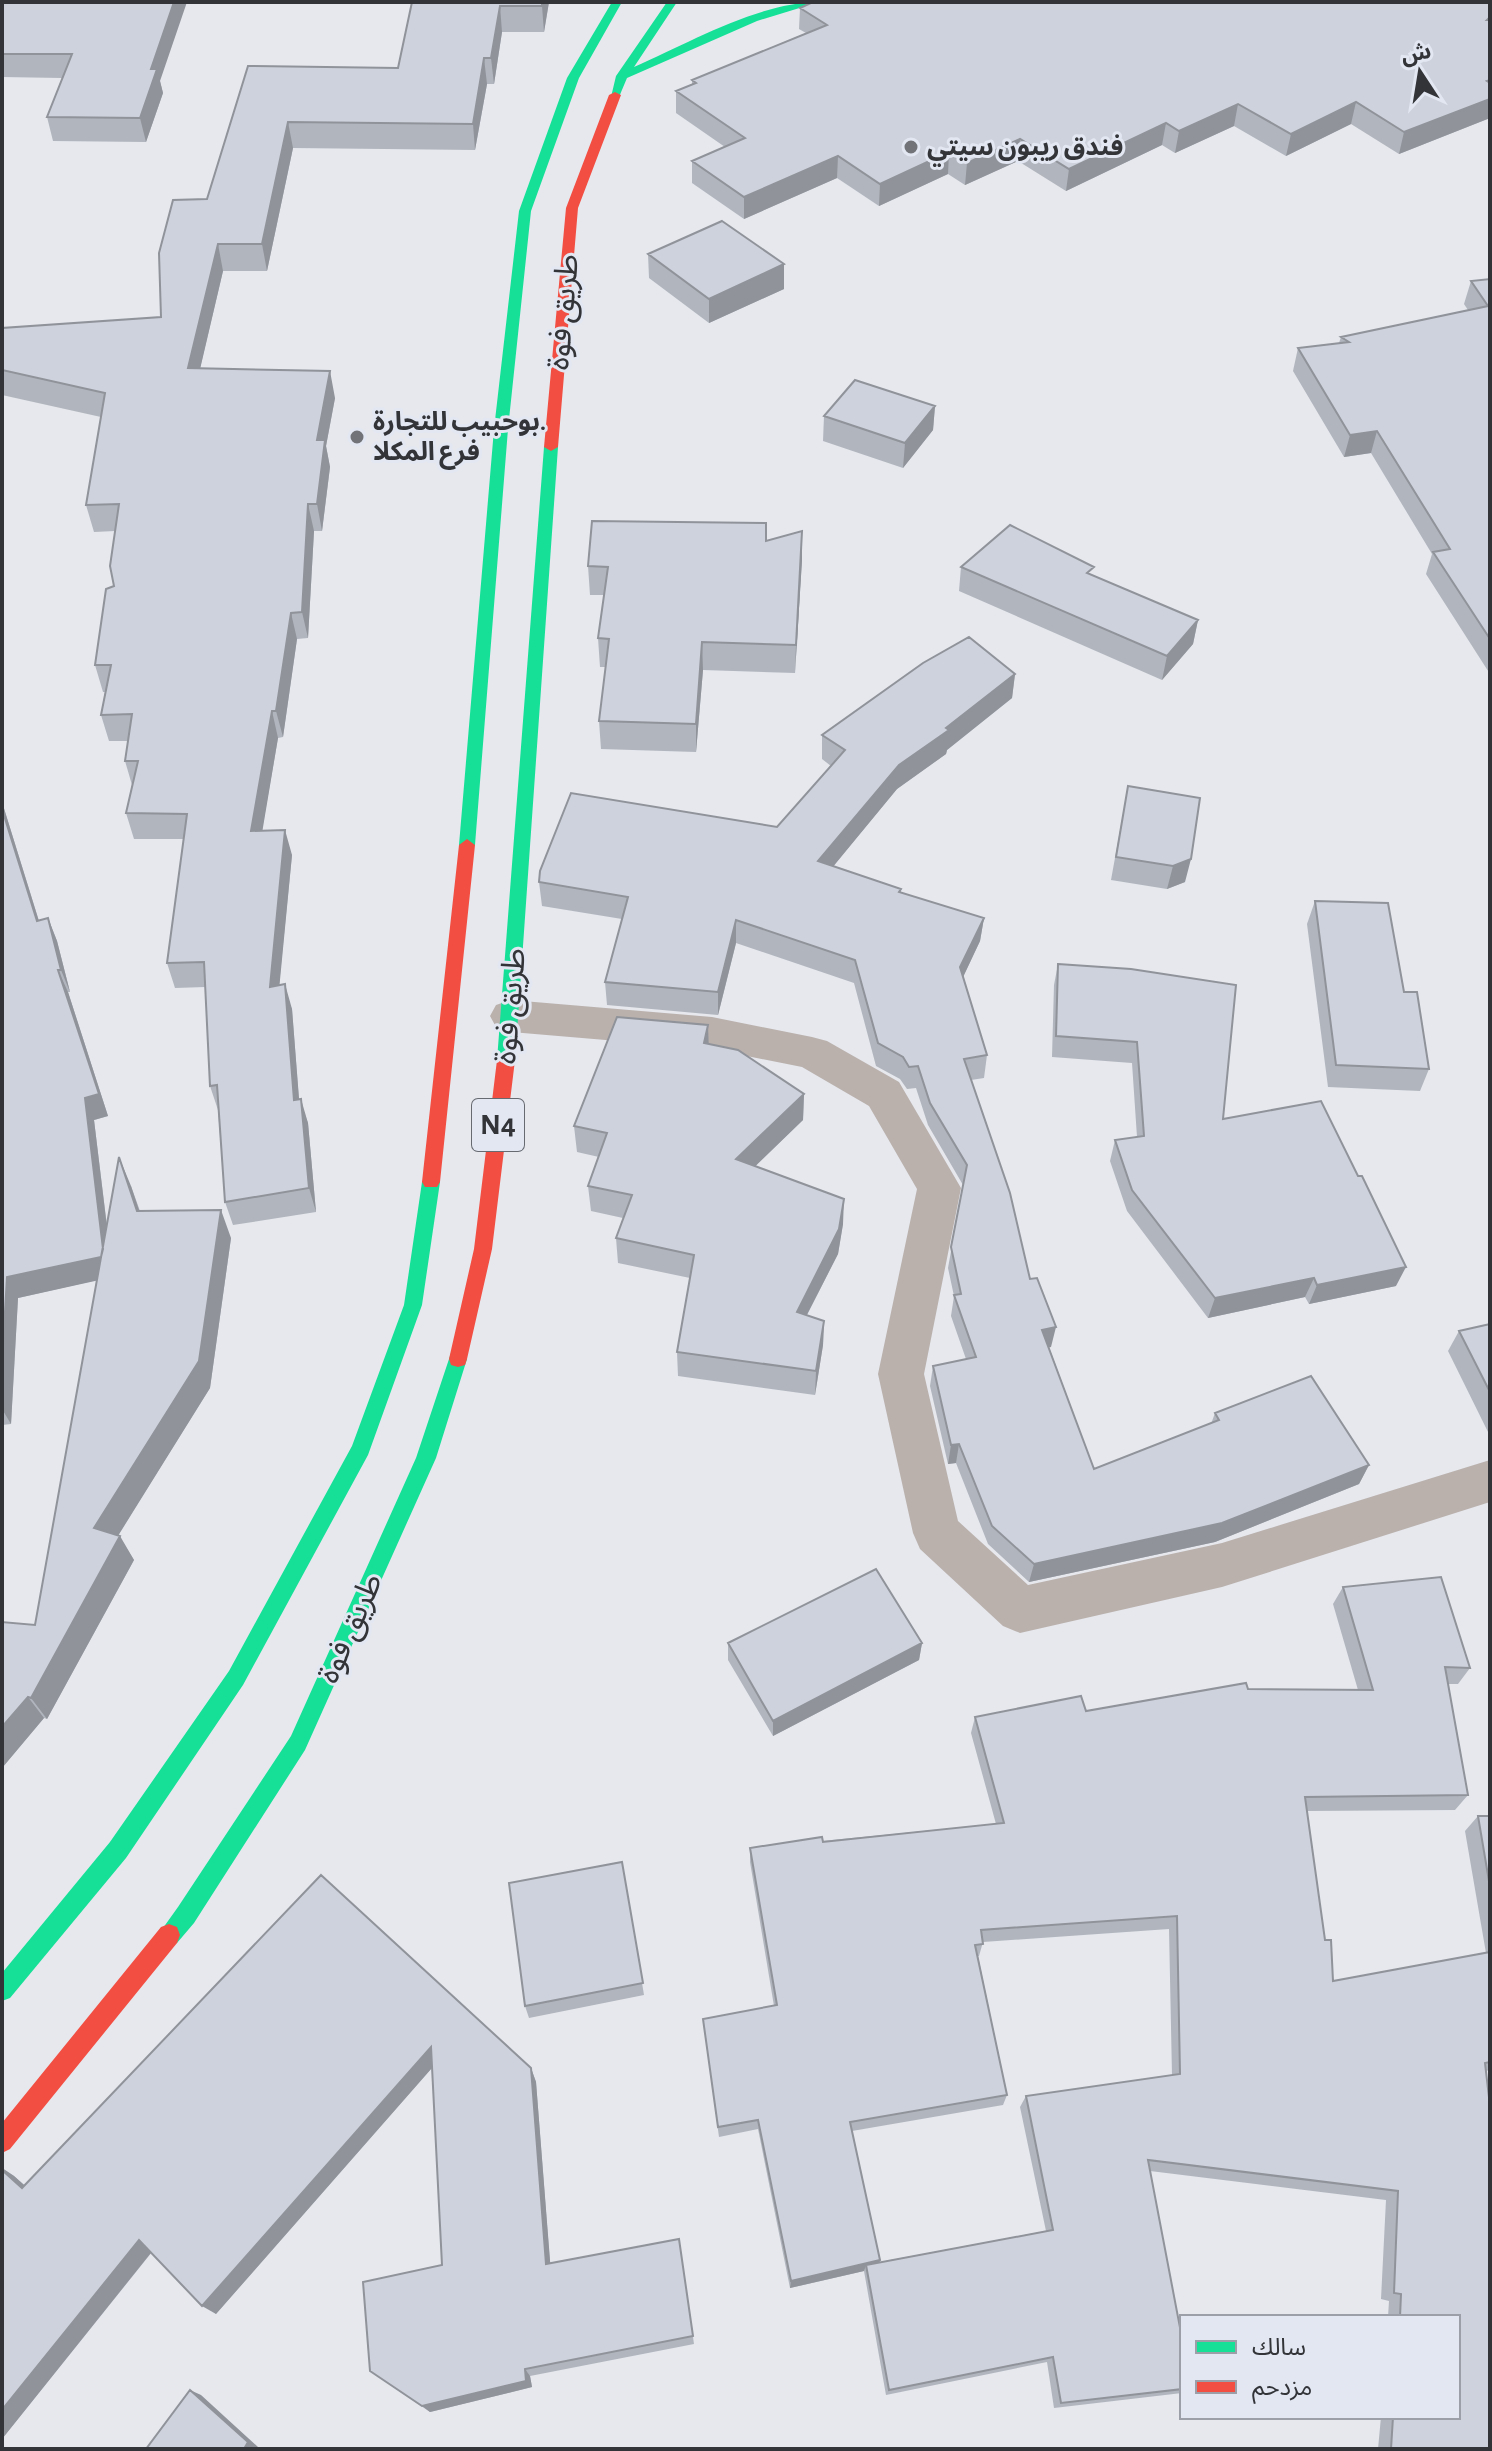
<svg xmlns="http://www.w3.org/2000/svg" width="1492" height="2451" viewBox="0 0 1492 2451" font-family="'Alegreya Sans','Noto Sans Arabic',sans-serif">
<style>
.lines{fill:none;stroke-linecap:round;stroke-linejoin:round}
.street{fill:#bab1ad;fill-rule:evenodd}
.fast{fill:#16e098;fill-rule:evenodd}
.jam{fill:#f24e42;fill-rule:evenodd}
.wall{fill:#b1b5bd;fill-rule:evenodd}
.shaded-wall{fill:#90939a}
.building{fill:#ced2dc;stroke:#90939a;stroke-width:2}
.poi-dot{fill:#717378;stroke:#e2e7f2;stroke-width:3}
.labels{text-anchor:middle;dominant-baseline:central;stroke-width:6;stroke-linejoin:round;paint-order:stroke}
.far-poi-label{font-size:26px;font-weight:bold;fill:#323438;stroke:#e2e7f2;text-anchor:start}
.shield{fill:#e2e7f2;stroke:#676a70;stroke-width:2}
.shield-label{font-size:30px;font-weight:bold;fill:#323438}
.street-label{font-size:32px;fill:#323438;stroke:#e2e7f2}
</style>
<rect width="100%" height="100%" fill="#e6e8ee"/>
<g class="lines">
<path class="street" d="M511 1000 712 1017 812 1037 827 1041 899 1082 961 1188 924 1374 958 1521 1028 1585 1222 1543 1490 1460V1502L1222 1587 1020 1633 1003 1626 920 1549 913 1533 878 1374 917 1189 869 1106 802 1067 712 1049 511 1032 496 1027 490 1016 496 1005Z"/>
<path class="fast" d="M612 2H622L579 78 531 211 508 429 475 845 467 851 459 845 494 429 519 211 567 78Z
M667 2H677L634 67C689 43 759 2 819 2L757 21 627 78 619 97H611L616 76Z
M551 443 558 447 515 1060 506 1067 497 1060 544 447Z
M431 1175 437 1177 440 1182 422 1305 368 1455 243 1685 126 1858 10 1998 2 2001V1973L110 1842 229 1671 352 1446 404 1305 422 1182 425 1177Z
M458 1351 465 1353 467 1359 436 1458 305 1750 194 1923 177 1943 169 1946 161 1943 158 1935 178 1907 291 1736 416 1458 451 1353Z"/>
<path class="jam" d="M615 92 621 95 578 208 558 447 551 451 544 447 566 208 609 95Z
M467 839 475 845 440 1182 437 1187H425L422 1182 459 845Z
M506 1053 515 1060 492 1249 467 1359 465 1365 458 1367 451 1365 449 1359 474 1249 497 1060Z
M169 1924 177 1927 180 1935 177 1943 10 2149 2 2153V2123L161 1927Z"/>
</g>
<path class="wall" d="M2 2 160 81 163 93 146 142 53 141 47 117 62 78 2 77Z
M412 2H549L544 32H502L494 84H487L475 150 293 148 267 271H223L200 368 335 398 326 446 330 467 322 531H314L308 638 297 639 283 737 278 738 262 830 292 855 279 985 292 1009 299 1100 308 1123 316 1212 233 1225 225 1202 218 1110 210 1086 205 987 175 988 167 963 184 839H134L126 813 132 785 125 761 128 741H109L101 715 105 692H103L95 665 114 586 115 531 94 532 86 505 101 417 2 395V328L161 317 207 199 248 66 398 68Z
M1490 2V118L1399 154 1351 124 1286 156 1234 126 1175 153 1162 145 1066 191 1018 161 965 185 948 174 879 206 837 178 744 219 692 183V161L725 147 676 113V91L692 85V80L806 33 799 29 800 8Z
M648 254 784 289 709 323 649 278Z
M1490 279V674L1426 574 1432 554 1371 453 1344 457 1293 371 1298 348 1339 343 1341 337 1468 310 1464 304 1471 281Z
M935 406 933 430 903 468 823 441 824 416Z
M766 541 802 560 795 673 703 670 696 752 601 749 599 721 606 667H600L598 638 604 595H590L588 566Z
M961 567 1198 620 1193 644 1162 680 959 591Z
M1015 674 1012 698 947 750 946 754 897 789 833 866 901 889V893L984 918 980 941 963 977 987 1055 984 1078 971 1080 1030 1279 1051 1347H1049L1094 1469 1211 1424 1215 1413 1369 1465 1359 1484 1215 1542 1029 1582 988 1544 956 1463 948 1464 930 1386 933 1366 966 1359 951 1316 954 1296 948 1268 963 1185 928 1125 916 1088 907 1089 900 1079 876 1066 854 983 736 943 718 1015 607 1005 605 982 622 919 542 906 539 882 777 827 831 766 822 759V735Z
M1128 786 1185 882 1167 889 1111 880Z
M2 802 39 921 48 918 57 941 70 992H68L108 1116 94 1120 107 1226 131 1186 140 1211 231 1238 210 1388 118 1535 134 1560 47 1719 44 1718 2 1768V1622L35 1625 97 1280 18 1298 11 1424 2 1425Z
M1315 901 1404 992 1429 1069 1420 1091 1328 1087 1307 924Z
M1058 964 1223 1119 1396 1286 1309 1304 1305 1297 1208 1318 1127 1211 1110 1161 1115 1140 1137 1137 1132 1063 1052 1057 1054 985Z
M708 1044 804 1094 803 1120 755 1166 843 1224 838 1254 807 1315 824 1321 823 1345 815 1395 678 1376 677 1352 690 1278 618 1263 616 1238 623 1218 591 1211 588 1186 599 1157 577 1152 574 1126Z
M1490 1324V1434H1489L1448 1351 1459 1331Z
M1343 1587 1470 1668 1458 1684H1448L1468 1795 1455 1810 1307 1811 1325 1940 1333 1981 1486 1953 1465 1831 1478 1816H1490V2070L1486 2071 1490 2449H1378L1381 2417H1458V2317H1388L1389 2301 1381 2299 1386 2200 1150 2171 1182 2338V2393L1054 2408 1047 2362 886 2395 864 2271 790 2288 758 2129 719 2137 703 2019 774 2006 750 1862V1848L996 1824 971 1733 975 1717 1086 1711 1248 1689 1358 1690 1333 1604ZM1169 1929 1172 2075 1026 2096 1020 2107 1046 2231 880 2262 852 2131 1003 2105 1007 2095 978 1956H979L983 1942Z
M728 1643H922L919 1660 773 1736 728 1660Z
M622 1862 644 1995 529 2018 525 2006Z
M321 1875 531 2068 536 2082 550 2263 679 2239 694 2344 530 2376 532 2387 430 2412 380 2378 442 2265 432 2068 216 2314 152 2252 2 2439V2168L14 2176 25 2186Z"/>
<path class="shaded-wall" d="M174 2H187L160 81 163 93 146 142 140 118 151 69Z
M542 2H549L544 32 542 6Z
M500 6 502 32 494 84 491 58Z
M484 58 487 84 475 150 473 124Z
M1490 80V118L1399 154 1404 132Z
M1356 102 1351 124 1286 156 1291 134Z
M1238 104 1234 126 1175 153 1179 131Z
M288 122 293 148 267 271 262 244Z
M1166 123 1162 145 1066 191 1069 169Z
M1020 139 1018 161 965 185 967 163Z
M949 152 948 174 879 206 880 184Z
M838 156 837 178 744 219V197Z
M218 244 223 271 194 395 188 368Z
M784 264V289L709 323V299Z
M330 371 335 398 326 446 330 467 322 531 317 504V440Z
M935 406 933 430 903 468 905 443Z
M1377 431 1371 453 1344 457 1350 435Z
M308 504 314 531 308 638 302 612Z
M802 531V560L795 673 796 645Z
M291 613 297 639 283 737 276 711Z
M1198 620 1193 644 1162 680 1167 656Z
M702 642 703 670 696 752V724Z
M1015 674 1012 698 947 750 946 754 897 789 818 885V861L899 765Z
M272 711 278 738 258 857 251 831Z
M2 802 46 944 37 921 2 809Z
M285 830 292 855 277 1011 270 987Z
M1191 859 1185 882 1167 889 1173 866Z
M48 918 57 941 70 992 61 970Z
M984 918 980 941 957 990 960 967Z
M736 920V943L718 1015V992Z
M58 970 68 992 108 1116 94 1120 113 1277 18 1298 11 1424 2 1409V1363L7 1277Z
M285 984 292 1009 301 1124 294 1100Z
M708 1025 709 1052 704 1043Z
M804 1094 803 1120 736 1185V1159Z
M301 1099 308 1123 316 1212 309 1188Z
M119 1157 131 1186 149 1240 137 1211Z
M844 1199 843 1224 838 1254 796 1336 797 1312Z
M221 1210 231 1238 210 1388 108 1552 94 1528Z
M1406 1267 1396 1286 1309 1304 1317 1285Z
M1314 1278 1305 1297 1208 1318 1215 1298Z
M824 1321 823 1345 815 1395 816 1371Z
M1056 1327 1051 1347 1038 1350 1042 1330Z
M959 1444 956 1463 948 1464 951 1445Z
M1369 1465 1359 1484 1215 1542 1029 1582 1034 1564Z
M120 1536 134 1560 47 1719 31 1698Z
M922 1643 919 1660 773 1736V1721Z
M28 1697 44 1718 2 1768V1727Z
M431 2047 438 2061 216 2314 202 2306Z
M531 2068 536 2082 551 2273 546 2264Z
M2 2168 14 2176 40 2199 22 2188 2 2170Z
M139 2240 154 2249 2 2439V2410Z
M880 2260 878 2267 866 2265 864 2271 790 2288 791 2281Z
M525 2369 530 2376 532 2387 430 2412 422 2406Z
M190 2390 201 2395 258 2447 256 2449H244Z"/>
<path class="building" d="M2 2H174L151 69H157L140 118 47 117 72 54H2Z
M412 2H542V6H500L491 58H484L473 124 288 122 262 244H218L188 368 330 371 317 440H325L317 504H308L302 612 291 613 276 711H272L251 831 285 830 270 987 285 984 294 1100 301 1099 309 1188 225 1202 217 1085 210 1086 204 962 167 963 187 814 126 813 138 761H125L132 714 101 715 111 665H95L106 589 114 586 110 566 119 504 86 505 105 393 2 370V328L161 317 159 253 173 200 207 199 248 66 398 68Z
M813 2H1490V17L1487 20H1490V80L1487 81 1490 83V99L1404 132 1356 102 1291 134 1238 104 1179 131 1166 123 1069 169 1020 139 967 163 949 152 880 184 838 156 744 197 692 161 745 138 676 91 696 83 692 80 827 25 800 8Z
M722 221 784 264 709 299 648 254Z
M1490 279V639L1433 552 1450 549 1377 431 1350 435 1298 348 1349 342 1341 337 1488 306 1471 281Z
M855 380 935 406 905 443 824 416Z
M592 521 766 523V541L802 531 796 645 702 642 696 724 599 721 609 639 598 638 608 567 588 566Z
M1010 525 1094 567 1087 573 1198 620 1167 656 961 567Z
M969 637 1015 674 946 728 949 730 899 765 818 861 901 889 899 892 984 918 960 967 987 1055 964 1059 1010 1193 1030 1279 1037 1278 1056 1327 1042 1330 1094 1469 1219 1420 1215 1413 1311 1376 1369 1465 1222 1523 1034 1564 992 1526 959 1444 951 1445 933 1366 976 1357 954 1295 961 1294 951 1247 967 1165 930 1103 918 1066 909 1067 903 1057 878 1043 855 960 736 920 718 992 605 982 628 897 539 882 540 871 571 793 777 827 845 750 822 735 923 663Z
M1128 786 1200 798 1191 859 1173 866 1116 857Z
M2 809 37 921 48 918 61 970H58L99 1094 85 1098 103 1249 101 1257 7 1277 2 1363Z
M1315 901 1388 903 1404 992H1417L1429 1069 1336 1065Z
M1058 964 1131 969 1236 985 1223 1119 1321 1101 1358 1176H1362L1406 1267 1317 1285 1314 1278 1215 1298 1132 1190 1115 1140 1144 1136 1137 1042 1056 1036Z
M617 1017 708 1025 704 1043 738 1050 804 1094 736 1159 844 1199 839 1229 797 1312 824 1321 816 1371 677 1352 694 1255 616 1238 632 1195 588 1186 607 1133 574 1126Z
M119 1157 137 1211 221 1210 199 1361 94 1528 120 1536 31 1698 28 1697 2 1727V1622L35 1625Z
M1490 1324V1392L1459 1331Z
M876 1569 922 1643 773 1721 728 1643Z
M1441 1577 1470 1668 1445 1667 1468 1795 1305 1797 1325 1940H1331L1333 1981 1490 1952V2062L1485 2063 1490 2106V2449H1391L1393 2417H1458V2317H1400L1401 2294 1394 2293 1398 2191 1148 2160 1182 2338V2389L1061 2403 1053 2357 889 2390 866 2265 1053 2230 1026 2096 1180 2074 1177 1916 981 1930 983 1944 975 1945 1007 2095 850 2122 880 2260 791 2281 758 2120 718 2127 703 2019 777 2005 750 1848 822 1837 823 1842 1004 1823 975 1717 1081 1696 1086 1711 1246 1683 1248 1689 1373 1690 1343 1587Z
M1478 1816H1490V1887Z
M622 1862 643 1983 525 2006 509 1883Z
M321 1875 531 2068 546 2264 679 2239 693 2336 525 2369 526 2381 422 2406 370 2371 363 2282 442 2265 431 2047 202 2306 139 2240 2 2410V2170L22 2188Z
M190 2390 248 2442 244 2449H146Z"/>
<g class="poi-dot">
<circle cx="911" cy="147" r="8"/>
<circle cx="357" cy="437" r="8"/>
</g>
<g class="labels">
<g class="far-poi-label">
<text x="927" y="147">فندق ريبون سيتي</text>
<text x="373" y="422">بوحبيب للتجارة.<tspan x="373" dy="30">فرع المكلا</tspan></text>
</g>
<rect class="shield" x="472" y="1099" width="52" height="52" rx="6"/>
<g class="shield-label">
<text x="498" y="1125">N4</text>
</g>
<g class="street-label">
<text transform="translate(563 312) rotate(-85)">طريق فوة</text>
<text transform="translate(510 1006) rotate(-85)">طريق فوة</text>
<text transform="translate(350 1628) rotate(-66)">طريق فوة</text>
</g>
</g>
<rect width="1492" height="2451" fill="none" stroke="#323438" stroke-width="8"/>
<rect x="1180" y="2315" width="280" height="104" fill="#e2e7f2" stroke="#9c9fa8" stroke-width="2"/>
<rect x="1196" y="2341" width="40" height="12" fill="#16e098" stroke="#9c9fa8" stroke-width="2"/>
<text x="1252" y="2355" font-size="24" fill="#323438">سالك</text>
<rect x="1196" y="2381" width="40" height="12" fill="#f24e42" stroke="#9c9fa8" stroke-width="2"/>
<text x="1252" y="2395" font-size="24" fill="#323438">مزدحم</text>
<g transform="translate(1420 72) rotate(348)" stroke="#e2e7f2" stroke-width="6" paint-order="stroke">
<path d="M0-6L14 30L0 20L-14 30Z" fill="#323438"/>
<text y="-12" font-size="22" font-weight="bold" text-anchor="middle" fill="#323438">ش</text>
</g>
</svg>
